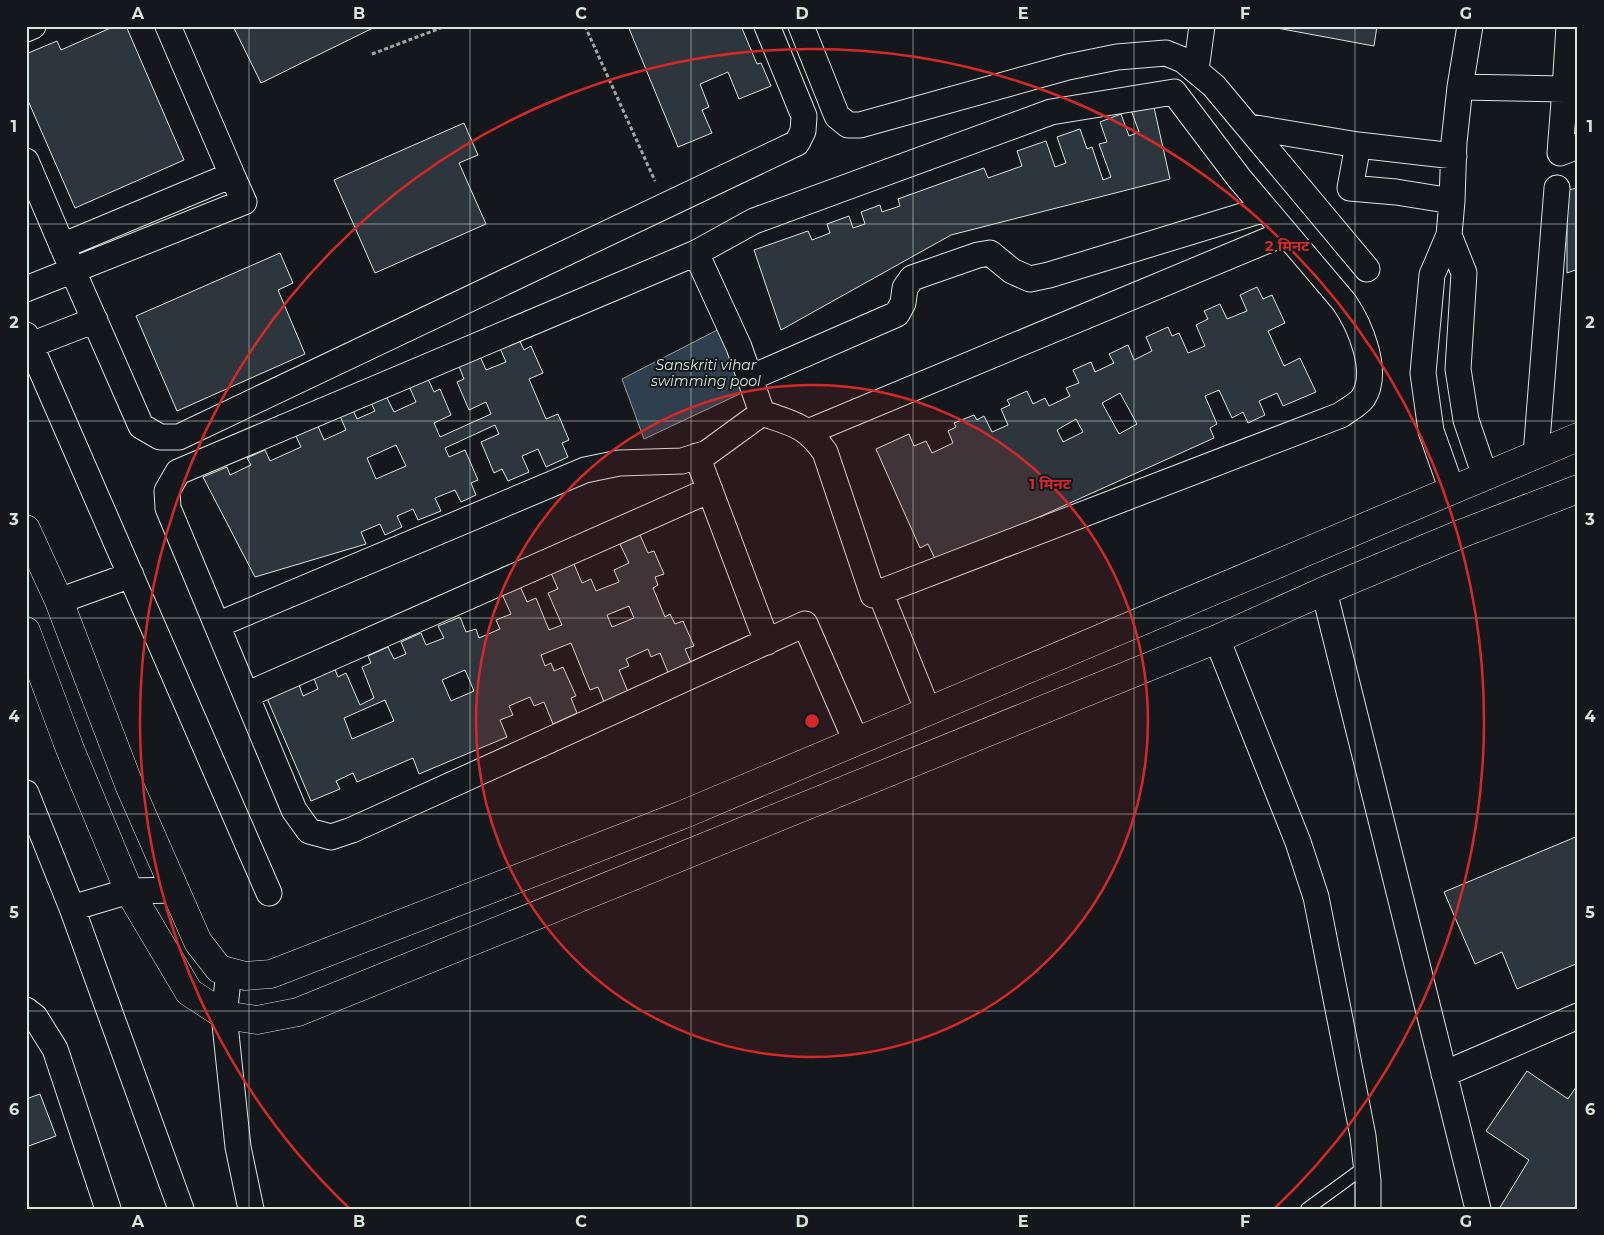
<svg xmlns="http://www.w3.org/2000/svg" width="1604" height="1235" viewBox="0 0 1604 1235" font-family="Montserrat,'Noto Sans Devanagari',sans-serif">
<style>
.water{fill:#2f3f4d;stroke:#939e99}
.building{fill:#2c363c;stroke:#d8e6dc;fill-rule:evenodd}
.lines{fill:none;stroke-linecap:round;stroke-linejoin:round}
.lane-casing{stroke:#d8e6dc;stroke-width:14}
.street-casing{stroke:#d8e6dc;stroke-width:27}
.secondary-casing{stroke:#d8e6dc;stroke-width:29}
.path{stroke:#9da8a2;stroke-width:3;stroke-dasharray:4 2.5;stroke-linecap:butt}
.lane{stroke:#14181c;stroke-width:12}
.street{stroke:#14181c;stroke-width:25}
.secondary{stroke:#14181c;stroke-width:28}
.grid{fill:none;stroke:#d8e6dc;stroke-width:1;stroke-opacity:0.55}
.ring{fill:none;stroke:#d62828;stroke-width:2.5}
.labels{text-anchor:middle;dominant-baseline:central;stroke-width:4;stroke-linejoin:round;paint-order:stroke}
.water-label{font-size:14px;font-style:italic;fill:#d8e6dc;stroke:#14181c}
.centre{fill:#d62828;stroke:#14181c;stroke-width:2.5}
.ring-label{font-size:15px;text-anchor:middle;font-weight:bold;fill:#d62828;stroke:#14181c;stroke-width:4;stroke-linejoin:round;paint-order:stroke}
.neatline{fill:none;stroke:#d8e6dc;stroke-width:2}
.grid-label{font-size:16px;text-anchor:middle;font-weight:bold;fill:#d8e6dc}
</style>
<rect width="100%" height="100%" fill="#14181c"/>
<path class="water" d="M725 326 748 390 644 439 622 379Z"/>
<path class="building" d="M115 26H126L184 160 75 208 26 96V54L57 41 61 50Z
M233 26H377L261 83Z
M628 26H741L757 64 761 63 771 86 739 99 728 72 700 84 709 107 702 110 712 133 678 147Z
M1266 26H1377L1374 46Z
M1153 103 1170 179 951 235 781 330 754 250 808 231 812 240 830 233 827 224 849 216 853 228 865 224 861 212 880 205 882 212 900 206 898 199 984 168 988 178 1022 166 1017 151 1046 141 1055 167 1066 163 1057 137 1080 129 1087 149 1092 147 1103 180 1111 177 1099 144 1107 142 1100 122 1121 114 1129 136 1139 132 1131 110Z
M464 123 478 155 459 163 486 224 375 273 334 180Z
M1578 188V269L1567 273V190Z
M280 253 293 283 278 290 305 354 177 411 136 316Z
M1257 287 1263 299 1272 295 1285 323 1268 331 1284 366 1300 358 1316 392 1283 406 1277 393 1259 401 1265 415 1248 423 1243 412 1232 418 1219 390 1205 396 1217 424 1210 428 1214 438 937 563 928 544 920 548 876 449 909 434 914 446 926 441 932 453 953 443 948 431 956 427 954 423 974 415 977 420 984 416 992 432 1008 425 1001 409 1010 405 1007 400 1027 391 1033 404 1045 398 1049 406 1070 396 1066 388 1079 383 1073 370 1091 362 1095 372 1114 363 1109 354 1128 345 1134 360 1152 351 1146 337 1168 327 1172 336 1179 333 1188 353 1205 346 1196 325 1208 319 1204 311 1220 304 1227 319 1247 311 1240 295ZM1120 393 1137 424 1119 434 1102 403ZM1076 419 1083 432 1063 442 1057 430Z
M518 337 524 350 531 346 543 373 529 379 546 419 558 414 569 440 562 443 568 457 546 467 538 449 522 456 529 472 508 481 502 469 494 473 481 442 499 434 495 425 445 448 449 457 465 450 478 480 471 483 476 495 461 502 455 490 435 498 441 511 418 520 413 509 397 516 402 527 385 535 380 524 361 532 366 544 255 577 203 477 227 467 230 475 251 465 247 458 265 450 270 461 301 447 296 436 318 426 324 440 346 430 340 416 353 410 357 419 375 411 371 403 386 396 394 412 416 402 409 386 427 377 434 392 440 389 451 415 434 423 440 437 491 414 486 402 469 410 457 382 464 379 458 364 479 354 486 370 506 362 499 346ZM396 445 406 466 376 479 367 458Z
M640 535 648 553 654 551 664 574 655 577 658 585 653 588 665 617 670 614 675 624 683 621 694 646 685 649 692 665 669 675 660 653 651 657 648 649 626 659 629 666 619 670 628 692 604 702 598 687 590 690 571 643 541 655 545 666 551 663 554 671 563 667 576 696 571 698 577 713 553 724 544 702 534 706 530 697 509 706 513 715 500 720 507 737 419 774 413 758 357 782 353 773 336 781 340 789 311 801 266 696 298 682 303 696 318 689 313 676 334 667 338 677 346 673 360 705 374 698 362 667 371 663 368 656 388 647 394 659 406 654 401 642 421 633 426 645 444 638 438 626 460 617 466 632 476 629 479 638 500 629 496 620 511 614 502 594 520 586 527 602 536 598 549 630 562 625 548 593 558 589 551 573 574 564 582 583 591 579 596 591 619 582 614 570 629 563 620 544ZM629 606 634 618 612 627 607 615ZM465 670 474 691 451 701 442 680ZM385 700 394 721 352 739 344 718Z
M1578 836V963L1517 989 1502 952 1475 964 1444 892Z
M1527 1071 1568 1099 1578 1084V1209L1574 1207 1573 1209H1499L1529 1160 1486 1131Z
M40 1094 56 1136 26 1147V1099Z"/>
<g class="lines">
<g class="lane-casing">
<path id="lane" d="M1307 1209 1366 1166"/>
</g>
<g class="street-casing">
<path id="street" d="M168 26 232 175
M801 26 837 116 848 125H860L1068 67 1117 57 1166 53 1183 60 1214 86 1367 269
M26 29 33 26
M1196 70 1202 26
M1460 87 1565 89 1569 26
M1565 89 1560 153 1578 146
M1250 127 1358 145 1454 156
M1358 145 1350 188 1396 192 1452 201
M26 161 73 271 141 426 160 437H179L797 143 803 131 804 116 767 26
M1449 235 1464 273 1458 369 1466 420 1485 476
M696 253 739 347 762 413C793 424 805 424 825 452L873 595 1341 415C1347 410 1358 405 1363 398 1380 372 1360 325 1344 302L1239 178 1174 92 1051 112 754 221 696 253 178 472 167 491 168 508 294 810 309 831 331 837 352 830 805 624 856 741
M26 289 244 202 232 175 62 246
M26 335 269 893
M31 345 95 320
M750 378 897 314 903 303 905 288 912 278 978 255 990 253 1012 271 1030 279 1049 275 1265 209
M808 432 1285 233
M1536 454 1557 188
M697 456 767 642
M1452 490 1431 431 1423 373 1432 275 1449 235 1452 201 1454 142 1460 87 1470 26
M1324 591 1478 1209
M880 592 928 711
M59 601 131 575
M217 625 585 470 619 463 682 461 707 453 762 413
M1217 639 1298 842 1316 897 1363 1136 1368 1181V1209
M246 695 710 490
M26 793 72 908 181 1209
M72 908 129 891 176 890
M229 972 224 1015 238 1147 251 1209
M26 1010 35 1017 55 1049 108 1209
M1444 1074 1578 1016"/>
</g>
<g class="secondary-casing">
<path id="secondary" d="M26 529 59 601 130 787 198 942 219 969 245 976 271 974 682 815 1578 437
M26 631 70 749 129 891 189 992 224 1015 257 1020 298 1012 1217 639 1324 591 1463 533 1578 489"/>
</g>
<path class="path" d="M585 26 655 181
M372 54 446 26"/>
<use href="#lane" class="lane"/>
<use href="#street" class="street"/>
<use href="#secondary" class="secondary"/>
</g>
<path class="grid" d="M249 26V1209M470 26V1209M691 26V1209M913 26V1209M1134 26V1209M1355 26V1209M26 224H1578M26 421H1578M26 618H1578M26 814H1578M26 1011H1578"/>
<circle cx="812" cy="721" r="336" fill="#d62828" fill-opacity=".12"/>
<g class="ring">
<circle cx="812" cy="721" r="336"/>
<path d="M349 1208A672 672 0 1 1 1275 1208"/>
</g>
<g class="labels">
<g class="water-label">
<text x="706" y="365">Sanskriti vihar<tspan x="706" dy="16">swimming pool</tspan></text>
</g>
</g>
<circle cx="812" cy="721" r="8" class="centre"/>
<g class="ring-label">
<text x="1287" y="251">2 मिनट</text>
<text x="1050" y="489">1 मिनट</text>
</g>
<rect width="1604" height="1235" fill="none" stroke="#14181c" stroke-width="55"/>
<rect x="28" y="28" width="1548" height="1180" class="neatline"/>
<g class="grid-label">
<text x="138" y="19">A</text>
<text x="359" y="19">B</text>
<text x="581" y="19">C</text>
<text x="802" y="19">D</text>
<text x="1023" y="19">E</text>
<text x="1245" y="19">F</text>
<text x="1466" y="19">G</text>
<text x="14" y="132">1</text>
<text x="1590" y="132">1</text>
<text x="14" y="328">2</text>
<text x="1590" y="328">2</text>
<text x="14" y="525">3</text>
<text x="1590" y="525">3</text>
<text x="14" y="722">4</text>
<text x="1590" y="722">4</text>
<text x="14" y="918">5</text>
<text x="1590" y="918">5</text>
<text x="14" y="1115">6</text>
<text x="1590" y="1115">6</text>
<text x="138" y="1227">A</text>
<text x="359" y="1227">B</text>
<text x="581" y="1227">C</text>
<text x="802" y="1227">D</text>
<text x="1023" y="1227">E</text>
<text x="1245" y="1227">F</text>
<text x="1466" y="1227">G</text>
</g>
</svg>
